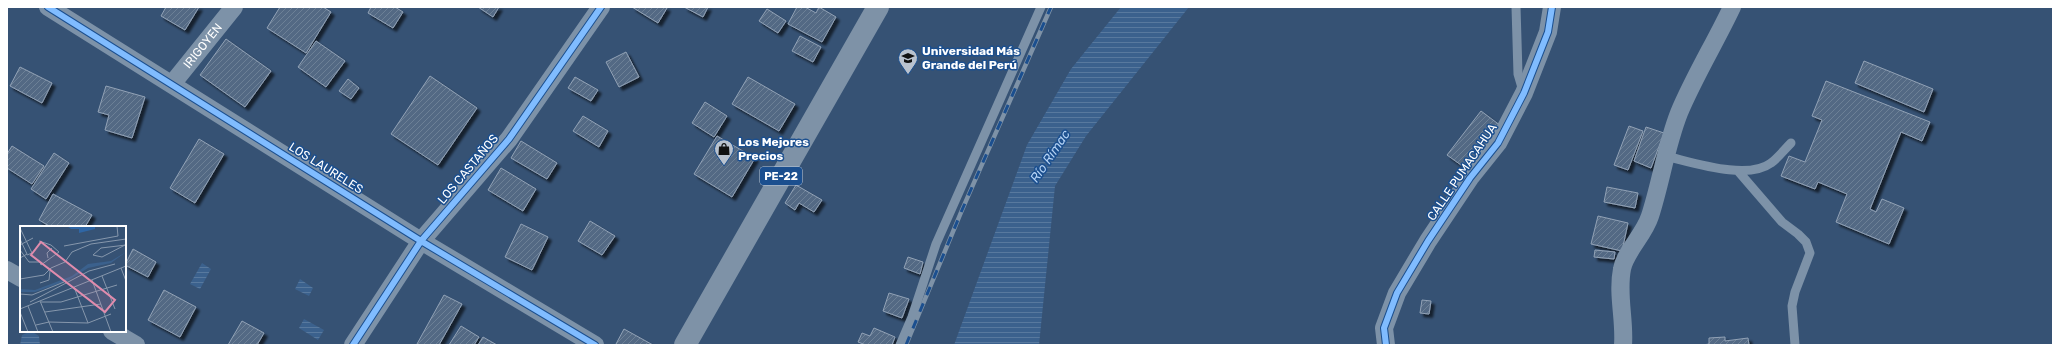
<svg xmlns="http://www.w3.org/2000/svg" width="2060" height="352" viewBox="0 0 2060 352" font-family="Rubik,sans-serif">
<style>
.water{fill:url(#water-rules)}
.building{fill:url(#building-hatch);stroke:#92a2b6;filter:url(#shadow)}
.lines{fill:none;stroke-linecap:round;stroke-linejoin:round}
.lane{stroke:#7d92a8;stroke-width:9}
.street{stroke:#7d92a8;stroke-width:18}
.highway{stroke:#7e92a7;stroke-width:22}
.rail-casing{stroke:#7e92a7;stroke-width:4.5}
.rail{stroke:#1b4f8f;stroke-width:3;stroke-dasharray:9;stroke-linecap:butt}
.cycleway-casing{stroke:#1b4f8f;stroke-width:8}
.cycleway{stroke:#80bcff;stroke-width:6}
.labels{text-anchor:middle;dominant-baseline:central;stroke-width:3;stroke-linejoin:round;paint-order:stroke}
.shield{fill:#1b4f8f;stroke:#bbcadd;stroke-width:1}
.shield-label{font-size:11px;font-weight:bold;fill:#fff}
.street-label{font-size:12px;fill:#fff;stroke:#1b4f8f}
.poi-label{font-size:12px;font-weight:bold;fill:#fff;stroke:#1b4f8f;text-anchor:start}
.water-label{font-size:13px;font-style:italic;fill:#b5d3f5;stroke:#1b4f8f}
.inset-road{fill:none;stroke:#8697ac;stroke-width:1}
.view{fill:#e08cad;fill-opacity:0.15;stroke:#e08cad;stroke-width:2}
.inset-edge{fill:none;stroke:#fff;stroke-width:2}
</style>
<defs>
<pattern id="water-rules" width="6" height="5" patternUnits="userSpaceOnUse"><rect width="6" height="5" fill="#3b618d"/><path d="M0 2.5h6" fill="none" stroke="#58799e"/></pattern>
<pattern id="building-hatch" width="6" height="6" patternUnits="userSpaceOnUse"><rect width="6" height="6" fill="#526984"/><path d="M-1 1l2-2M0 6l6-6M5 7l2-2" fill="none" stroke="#6c8096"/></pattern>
<filter id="shadow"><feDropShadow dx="3.5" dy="3.5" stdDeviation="1" flood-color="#0009"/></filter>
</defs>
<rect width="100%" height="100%" fill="#365274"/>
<path class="water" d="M1121 7H1189L1086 136 1055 186 1039 345H954L1027 145 1071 69Z
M202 263 211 269 200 289 190 284Z
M300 279 313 288 309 296 295 289Z
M304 319 324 330 318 340 299 328Z
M31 331 39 336 40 345H20L22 335Z"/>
<path class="building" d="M166 7H199L185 30 161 16Z
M280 7H323L331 12 306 53 267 28Z
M371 7H395L403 12 393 28 368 13Z
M478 7H499L493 17Z
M632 7H665L667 8 658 23Z
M684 7H708L703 17Z
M797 7H805L816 13 819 7 836 17 822 42 788 24Z
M767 9 786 21 778 33 759 21Z
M800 36 821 47 813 62 792 51Z
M226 39 271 71 245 107 200 75Z
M316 41 345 61 326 87 298 67Z
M626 52 639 77 619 87 606 62Z
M1864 61 1933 89 1924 112 1855 83Z
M20 67 52 83 42 103 10 86Z
M430 76 477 108 438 165 391 134Z
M575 77 598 90 591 101 568 88Z
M748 77 795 104 779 131 732 104Z
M348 79 359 88 351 99 339 91Z
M1826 81 1930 122 1922 141 1901 132 1870 209 1876 212 1882 199 1904 208 1889 244 1836 222 1847 194 1818 182 1815 189 1781 176 1789 156 1805 162 1822 120 1812 116Z
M106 86 145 97 132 138 105 130 109 115 98 112Z
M705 102 727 116 714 137 692 123Z
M1481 111 1501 126 1468 170 1447 155Z
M583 116 608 131 599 147 573 131Z
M1629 126 1643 131 1628 170 1614 165Z
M1646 127 1664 133 1651 168 1634 161Z
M717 136 755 158 732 197 694 174Z
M199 139 224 154 195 203 170 188Z
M521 141 557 163 547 179 511 158Z
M12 146 44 166 32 184 7 168V154Z
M54 153 69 163 46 199 31 189Z
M501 168 536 189 523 211 488 190Z
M796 185 822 200 814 212 799 203 795 210 785 203Z
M1607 187 1638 193 1635 208 1604 202Z
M53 194 92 215 85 227H51L39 220Z
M1598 216 1628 223 1622 251 1591 244Z
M590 221 615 236 602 255 578 241Z
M521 224 548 237 532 270 505 257Z
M133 249 156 262 148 277 125 265Z
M1595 250 1615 252 1614 259 1594 257Z
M908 257 923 262 920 274 904 268Z
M164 290 196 307 180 337 148 320Z
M889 293 909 299 902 318 883 311Z
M444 295 462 304 439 345H419L417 344Z
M1422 300 1431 301 1429 314 1420 313Z
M242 321 264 333 257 345H228Z
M461 326 479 337 474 345H449Z
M874 328 895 337 892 345H866L858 342 862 333 870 336Z
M624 329 653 345H618L616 344Z
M483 337 497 345H478Z
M1725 337V341L1748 338 1749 345H1703L1709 344V338Z"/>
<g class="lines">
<path class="lane" d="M1516 7 1518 74 1523 91
M1665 156C1692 162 1747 181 1771 163 1778 158 1784 150 1791 143
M1738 171 1782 222 1798 234 1806 242 1810 253 1795 292 1792 306 1795 345
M900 345 912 317 936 244 1041 7"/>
<g class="street">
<path d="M48 7 421 241 595 345"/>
<path id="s1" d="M172 84 234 7"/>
<path d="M7 270 21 278"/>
<path d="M112 331 136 345"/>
<path d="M353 345 421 241 509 139 601 7"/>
<path d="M1386 345 1384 328 1397 293 1428 241 1470 178 1498 143 1524 93 1548 32 1552 7"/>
<path d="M1623 345C1625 320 1617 294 1622 269 1625 252 1644 235 1650 216 1661 182 1666 146 1679 113 1694 77 1715 43 1732 7"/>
</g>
<path class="highway" d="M685 345 878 7"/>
<g class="rail-casing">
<path id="rail" d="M906 345 962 210 1051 7"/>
</g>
<use href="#rail" class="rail"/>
<g class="cycleway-casing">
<path id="cycleway" d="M48 7 421 241 595 345
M353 345 421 241 509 139 601 7
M1386 345 1384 328 1397 293 1428 241 1470 178 1498 143 1524 93 1548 32 1552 7"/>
</g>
<use href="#cycleway" class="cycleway"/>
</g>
<defs>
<g id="school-pin" transform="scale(1)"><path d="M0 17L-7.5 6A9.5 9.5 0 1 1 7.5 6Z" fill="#b9c2ce" stroke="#1b4f8f"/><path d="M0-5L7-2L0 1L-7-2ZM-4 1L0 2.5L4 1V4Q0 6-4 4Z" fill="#111"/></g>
<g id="shop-pin" transform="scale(1)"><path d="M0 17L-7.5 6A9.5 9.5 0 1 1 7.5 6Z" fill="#b9c2ce" stroke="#1b4f8f"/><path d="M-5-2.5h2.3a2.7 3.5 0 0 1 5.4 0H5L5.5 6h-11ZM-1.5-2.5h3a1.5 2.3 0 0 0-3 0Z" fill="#111"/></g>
</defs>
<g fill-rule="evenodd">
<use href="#school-pin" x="908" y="58"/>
<use href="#shop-pin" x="724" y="149"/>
</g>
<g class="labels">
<rect class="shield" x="760" y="167" width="42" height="18" rx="3"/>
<g class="shield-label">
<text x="781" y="176">PE-22</text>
</g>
<g class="street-label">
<text stroke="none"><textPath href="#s1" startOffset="49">IRIGOYEN</textPath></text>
<text transform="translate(326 168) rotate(32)">LOS LAURELES</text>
<text transform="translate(468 169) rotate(-50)">LOS CASTAÑOS</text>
<text transform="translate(1462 172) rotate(-56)">CALLE PUMACAHUA</text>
</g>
<g class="poi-label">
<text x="922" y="51">Universidad Más<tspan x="922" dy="14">Grande del Perú</tspan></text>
<text x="738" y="142">Los Mejores<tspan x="738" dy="14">Precios</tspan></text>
</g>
<g class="water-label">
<text transform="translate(1050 156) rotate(-56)">Río Rímac</text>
</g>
</g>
<g transform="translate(20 226)">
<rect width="106" height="106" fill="#365274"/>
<path d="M47 0H75V3L59 7V3H51Z" fill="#2f66a5"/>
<path d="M106 26 91 37 68 42 49 54 15 66H0V63L15 64 52 50 68 38 91 35Z" fill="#3b618d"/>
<path class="inset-road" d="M0 2 12 27 7 29M0 13 7 28 0 32M0 19 13 12M105 19 82 31 73 29 81 22 106 19M44 20 98 10 97 0M0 24 9 36H20L21 39 39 26 31 19 19 15M28 32 27 27 32 22M101 42 106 55M82 50 95 83M0 53 24 49 31 42 45 36 52 26 71 18 106 13M72 54 91 106M20 57 29 54 30 45M54 61 68 97M0 68 12 69 44 56M20 75 33 106M10 76 69 45 95 38M21 76H41L97 59M8 80 18 106M0 83 106 40M0 86 8 106M25 86 81 78M16 99 29 96 68 97 91 88"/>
<path class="view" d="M21 16 95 74 85 86 11 29Z"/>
<rect width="106" height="106" class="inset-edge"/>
</g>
<rect width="2060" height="352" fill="none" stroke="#ffffff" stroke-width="16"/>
</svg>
